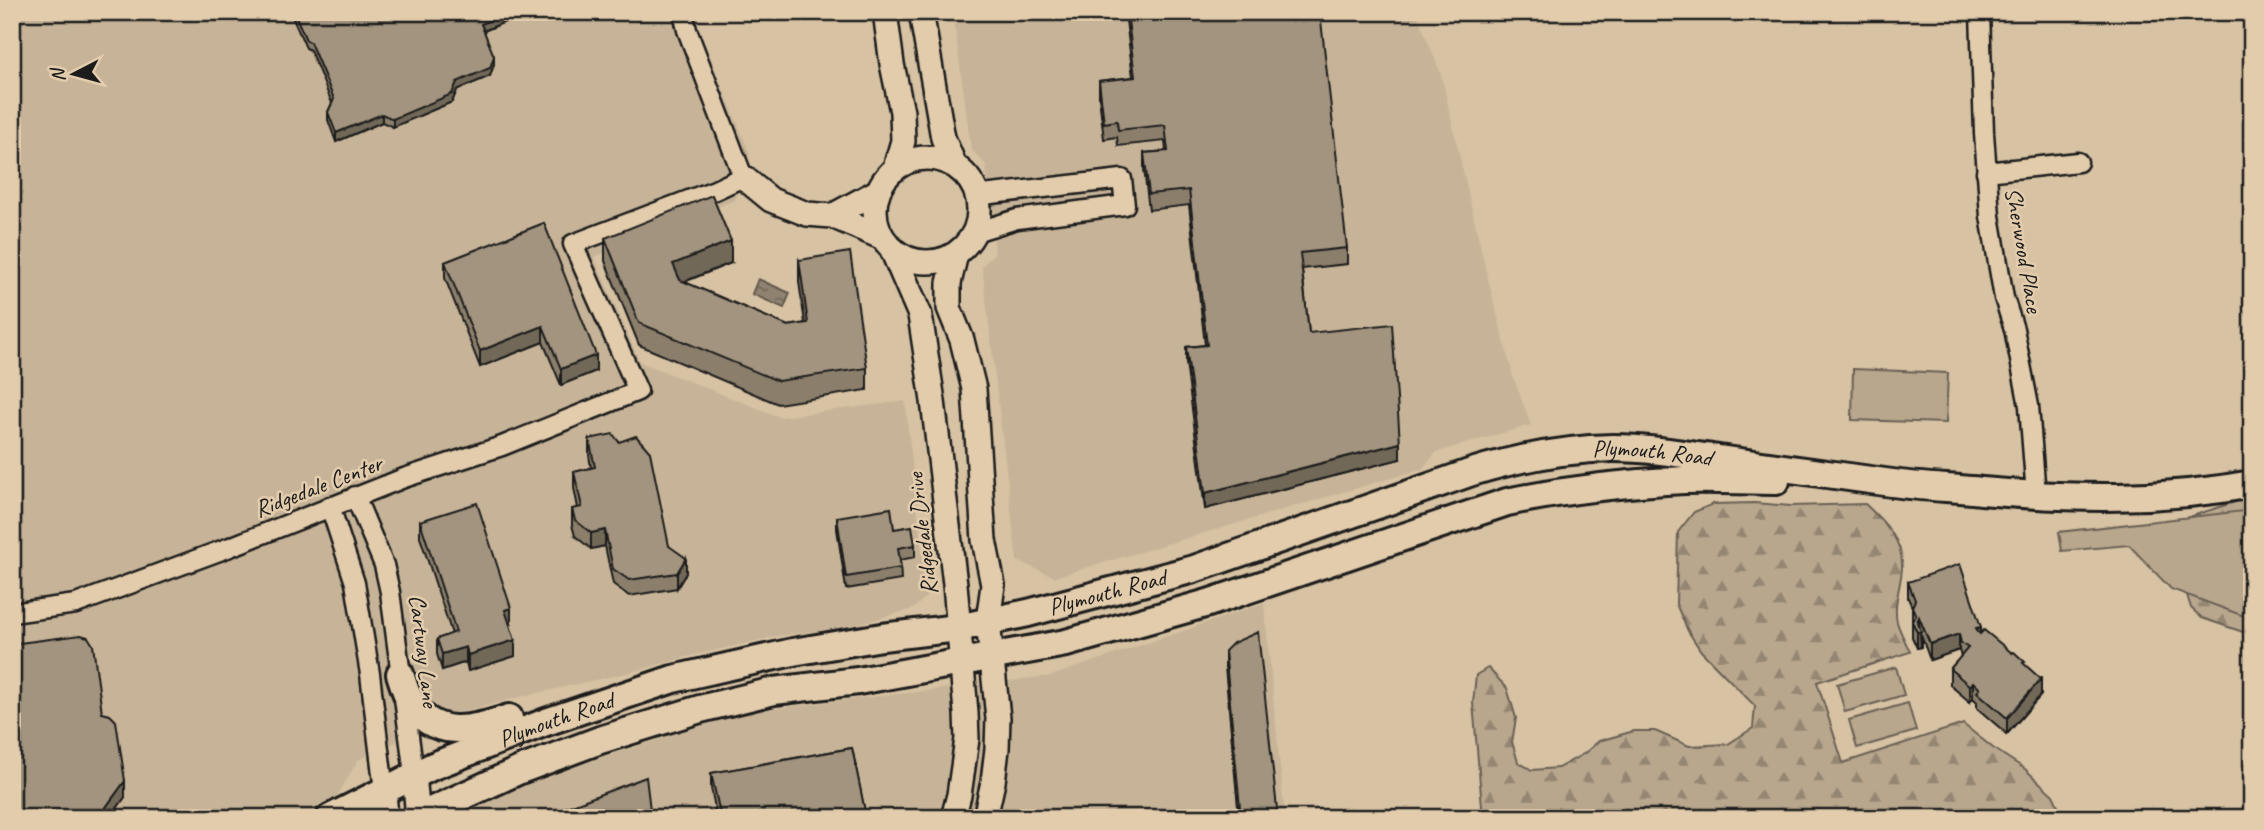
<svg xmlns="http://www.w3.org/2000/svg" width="2264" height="830" viewBox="0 0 2264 830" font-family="Caveat,sans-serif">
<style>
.built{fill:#c7b498}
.forest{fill:url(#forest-firs);stroke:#6a6154;stroke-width:2}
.park{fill:#b8a68d;stroke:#6a6154;stroke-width:2}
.water{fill:url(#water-ripples);stroke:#61594e;stroke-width:2}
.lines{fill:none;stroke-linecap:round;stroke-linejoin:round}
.minor-casing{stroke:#1c1c1c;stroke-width:23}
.tertiary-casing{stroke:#1c1c1c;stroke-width:28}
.secondary-casing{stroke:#1c1c1c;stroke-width:32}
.minor{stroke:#e3ccac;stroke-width:18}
.tertiary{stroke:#e3ccac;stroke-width:23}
.secondary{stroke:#e3ccac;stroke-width:26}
.wall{fill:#8b7f6c;stroke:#1c1c1c;stroke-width:2}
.shaded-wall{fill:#716858;stroke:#1c1c1c;stroke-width:2}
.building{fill:#a2947e;stroke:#1c1c1c;stroke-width:2}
.labels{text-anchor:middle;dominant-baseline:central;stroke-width:5;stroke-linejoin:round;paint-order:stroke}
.street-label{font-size:24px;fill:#1c1c1c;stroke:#e3ccac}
</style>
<defs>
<pattern id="forest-firs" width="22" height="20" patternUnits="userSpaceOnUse" patternTransform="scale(1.75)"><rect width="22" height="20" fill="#b8a68d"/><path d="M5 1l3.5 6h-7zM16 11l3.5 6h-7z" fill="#958672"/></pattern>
<pattern id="water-ripples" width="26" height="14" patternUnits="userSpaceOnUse" patternTransform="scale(1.75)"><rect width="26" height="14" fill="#8f8270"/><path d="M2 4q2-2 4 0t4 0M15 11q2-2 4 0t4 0" fill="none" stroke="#746a5b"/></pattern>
</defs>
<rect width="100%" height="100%" fill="#d7c2a3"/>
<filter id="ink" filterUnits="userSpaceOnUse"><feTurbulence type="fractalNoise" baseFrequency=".0143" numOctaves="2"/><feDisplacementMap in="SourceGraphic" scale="14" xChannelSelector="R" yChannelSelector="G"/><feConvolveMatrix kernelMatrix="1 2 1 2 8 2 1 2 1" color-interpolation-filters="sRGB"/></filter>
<g filter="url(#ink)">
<path class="built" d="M12 12H696V22L750 154 735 200 594 257 640 362 780 417 905 401 927 596 913 609 844 628 778 636 691 656 640 670 520 697 462 712 358 760 335 800 303 818H12Z
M953 12H1416L1441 74 1486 271 1513 376 1531 425 1437 452 1422 469 1055 577 1017 561 982 266 995 253 986 165 971 149Z
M1264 603 1285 818H448L550 774 744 712 1051 676Z"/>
<path class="forest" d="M2244 499 2252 503V635L2202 618 2191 608 2179 569 2189 517Z
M1754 503 1791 506 1865 504C1883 521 1904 540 1902 568 1901 586 1893 603 1897 622 1900 632 1906 643 1910 652L1817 682 1843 763 1963 724 1993 748 2025 769 2053 795 2064 818H1483L1473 703 1476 675 1488 668 1507 688 1516 718 1512 742 1518 762 1532 770 1558 768 1585 753 1599 741 1634 731H1655L1689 746 1728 744 1753 728 1755 706 1701 651 1688 631 1676 604 1678 532 1694 512 1713 504Z"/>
<path class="park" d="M1853 369 1948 373 1946 423 1852 420Z
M2252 510V619L2171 589 2129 545 2062 551 2059 532Z
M1896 667 1904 695 1845 712 1837 684Z
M1908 703 1916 731 1857 748 1849 720Z"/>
<path class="water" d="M758 279 790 293 784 308 752 294Z"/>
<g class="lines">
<g class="minor-casing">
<path id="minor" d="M1980 12 1984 133 1990 216 2004 298 2014 329 2029 406 2036 495
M1986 172 2078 162
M975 232 1017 219 1125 205 1122 179 983 195 976 191
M355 496 384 565 390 592 414 774
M330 506 355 583 370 674 384 791
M12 613 76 604 230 547 404 478 502 446 638 391 573 244 715 190 743 177 687 30 683 12"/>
</g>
<g class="tertiary-casing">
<path id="tertiary" d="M885 12 892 64 902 112 903 141 895 168
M921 12 943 138 954 164
M875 210a52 52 0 1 1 104 0a52 52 0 1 1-104 0Z
M743 177 771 200 807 214 832 216 883 238
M832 216 878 191
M892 250 920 315 933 401 955 584 966 713 967 739 959 795 953 818
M956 254 949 283V308L962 340 974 389 984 540 993 585 988 621 998 718 997 749 993 782 985 818
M414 774 418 818
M384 791 386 818"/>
</g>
<g class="secondary-casing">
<g id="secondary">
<path d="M400 674C403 682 405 692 410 700 432 741 473 730 509 718"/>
<path id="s1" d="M330 818 433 766 546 722 673 679 793 652 882 637 958 628 1028 613 1194 569 1472 472C1518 458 1564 449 1613 448 1648 448 1684 454 1719 459 1776 467 1834 475 1892 483 1922 487 1952 488 1982 491 2073 499 2162 501 2252 484"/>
<path d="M415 818 520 770 600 740 700 709 774 691 858 681 1066 643 1208 603 1507 502C1565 490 1625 483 1684 480 1714 479 1745 481 1776 481"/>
</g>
</g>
<use href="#minor" class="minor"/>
<use href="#tertiary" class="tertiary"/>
<use href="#secondary" class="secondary"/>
</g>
<path class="wall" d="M290 12H519V16L484 31 494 64 490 76 457 90 452 102 393 127 382 122 336 142 328 120V112L332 103 310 50 306 48Z
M1125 12H1296L1347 248V264L1302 269 1309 333 1400 459 1205 509 1186 363V347L1205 345 1189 205 1149 210 1144 169V153L1166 151 1165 141 1118 146 1117 137 1104 139 1099 97V81L1133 77Z
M544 223 596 371 561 385 543 342 480 367 445 278V262Z
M605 238 731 263 684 282 788 326 805 323 799 282V260L867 368V390L778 404 639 345 605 261Z
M589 439 669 546 686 573 677 588 629 596 613 584 605 546 591 549 575 536 572 525V509L578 508 574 488V472L591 468 589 455Z
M837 517 894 529 915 545V557L900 560 901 580 846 589 837 529Z
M420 521 511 624H510L515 656 468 671 466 662 442 670 437 654V639L452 634 420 537Z
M1908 582 1981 633 2025 665 2041 695 2007 734 1977 708V702L1973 698 1970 702 1950 685V669L1961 657 1959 650 1930 660 1921 635V647L1917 648 1912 637V607L1908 598Z
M1225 651 1278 818H1239L1225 667Z
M102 713 125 797 110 818H12Z
M852 748 866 818H717L711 788V773Z"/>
<path class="shaded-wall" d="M508 12H519V16L481 32V24Z
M494 56V64L490 76 457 90 452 102 393 127V119L457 82Z
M382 114V122L336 142V133Z
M731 241V263L673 286V264Z
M543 326V342L480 367V351Z
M596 355V371L561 385V369Z
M1400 443V459L1205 509V493Z
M605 530V546L591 549V533Z
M686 558V573L677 588V573Z
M511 608V624L505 626V610Z
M1919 617 1921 647 1917 648V622Z
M1981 627V642L1976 628Z
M1959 634V650L1930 660V644Z
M515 640V656L468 671V655Z
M466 647V662L442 670V654Z
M2041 679V695L2007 734V718Z
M1973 682V698L1970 702V686Z
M125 781V797L110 818H98Z
M20 811V818H12V817Z"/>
<path class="building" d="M294 12H508L481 24 494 56 490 68 457 82 452 94 393 119 382 114 336 133 328 112 334 99 310 42 306 40Z
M1127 12H1296V13L1320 12 1347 248 1300 253 1309 333 1392 324 1400 443 1205 493 1186 347 1207 345 1189 190 1149 194 1144 153 1168 151 1165 125 1118 130 1117 121 1104 123 1099 81 1135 77Z
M712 195 731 241 673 264 680 280 788 326 808 323 799 260 850 252 867 368 778 381 639 323 605 238Z
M544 223 596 355 561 369 543 326 480 351 445 262Z
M613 434 619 442 636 436 650 452 669 546 686 558 677 573 629 580 613 569 605 530 591 533 575 520 572 509 582 507 574 472 595 467 589 439Z
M477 503 511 608 505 610 515 640 468 655 466 647 442 654 437 639 456 632 420 521Z
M891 508 894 529 912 526 915 545 898 548 901 568 846 577 837 517Z
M1960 564 1981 627 1976 628 1978 632 1980 634 1984 630 2012 653 2014 652 2025 662 2023 663 2041 679 2007 718 1977 692 1980 689 1973 682 1970 686 1950 669 1968 648 1961 643 1959 634 1930 644 1919 617 1917 622 1921 631 1917 632 1912 621 1916 615 1912 607 1915 600 1908 582Z
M1258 632 1278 818H1241L1225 651 1233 643Z
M81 635 88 637 93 645 102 713 110 715 116 721 125 781 98 818H30L20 811 12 817V644Z
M852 748 866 816 859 818H721L711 773Z
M646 777 651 818H538Z"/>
</g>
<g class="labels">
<g class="street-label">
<text transform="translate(2024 250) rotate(80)">Sherwood Place</text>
<text stroke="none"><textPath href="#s1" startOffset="1381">Plymouth Road</textPath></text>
<text transform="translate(318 486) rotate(-21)">Ridgedale Center</text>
<text transform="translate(922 534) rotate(-97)">Ridgedale Drive</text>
<text stroke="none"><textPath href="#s1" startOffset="814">Plymouth Road</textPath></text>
<text transform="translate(424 651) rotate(83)">Cartway Lane</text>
<text stroke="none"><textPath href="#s1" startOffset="247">Plymouth Road</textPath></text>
</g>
</g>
<rect width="2264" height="830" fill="none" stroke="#e3ccac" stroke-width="42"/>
<rect x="21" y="21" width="2222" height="788" fill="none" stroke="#1c1c1c" stroke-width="2.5" filter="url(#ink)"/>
<g transform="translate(74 74) rotate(264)" stroke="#e3ccac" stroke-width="5" paint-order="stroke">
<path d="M0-5L12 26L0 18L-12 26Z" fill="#1c1c1c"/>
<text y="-10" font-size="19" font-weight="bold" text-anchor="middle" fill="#1c1c1c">N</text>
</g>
</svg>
